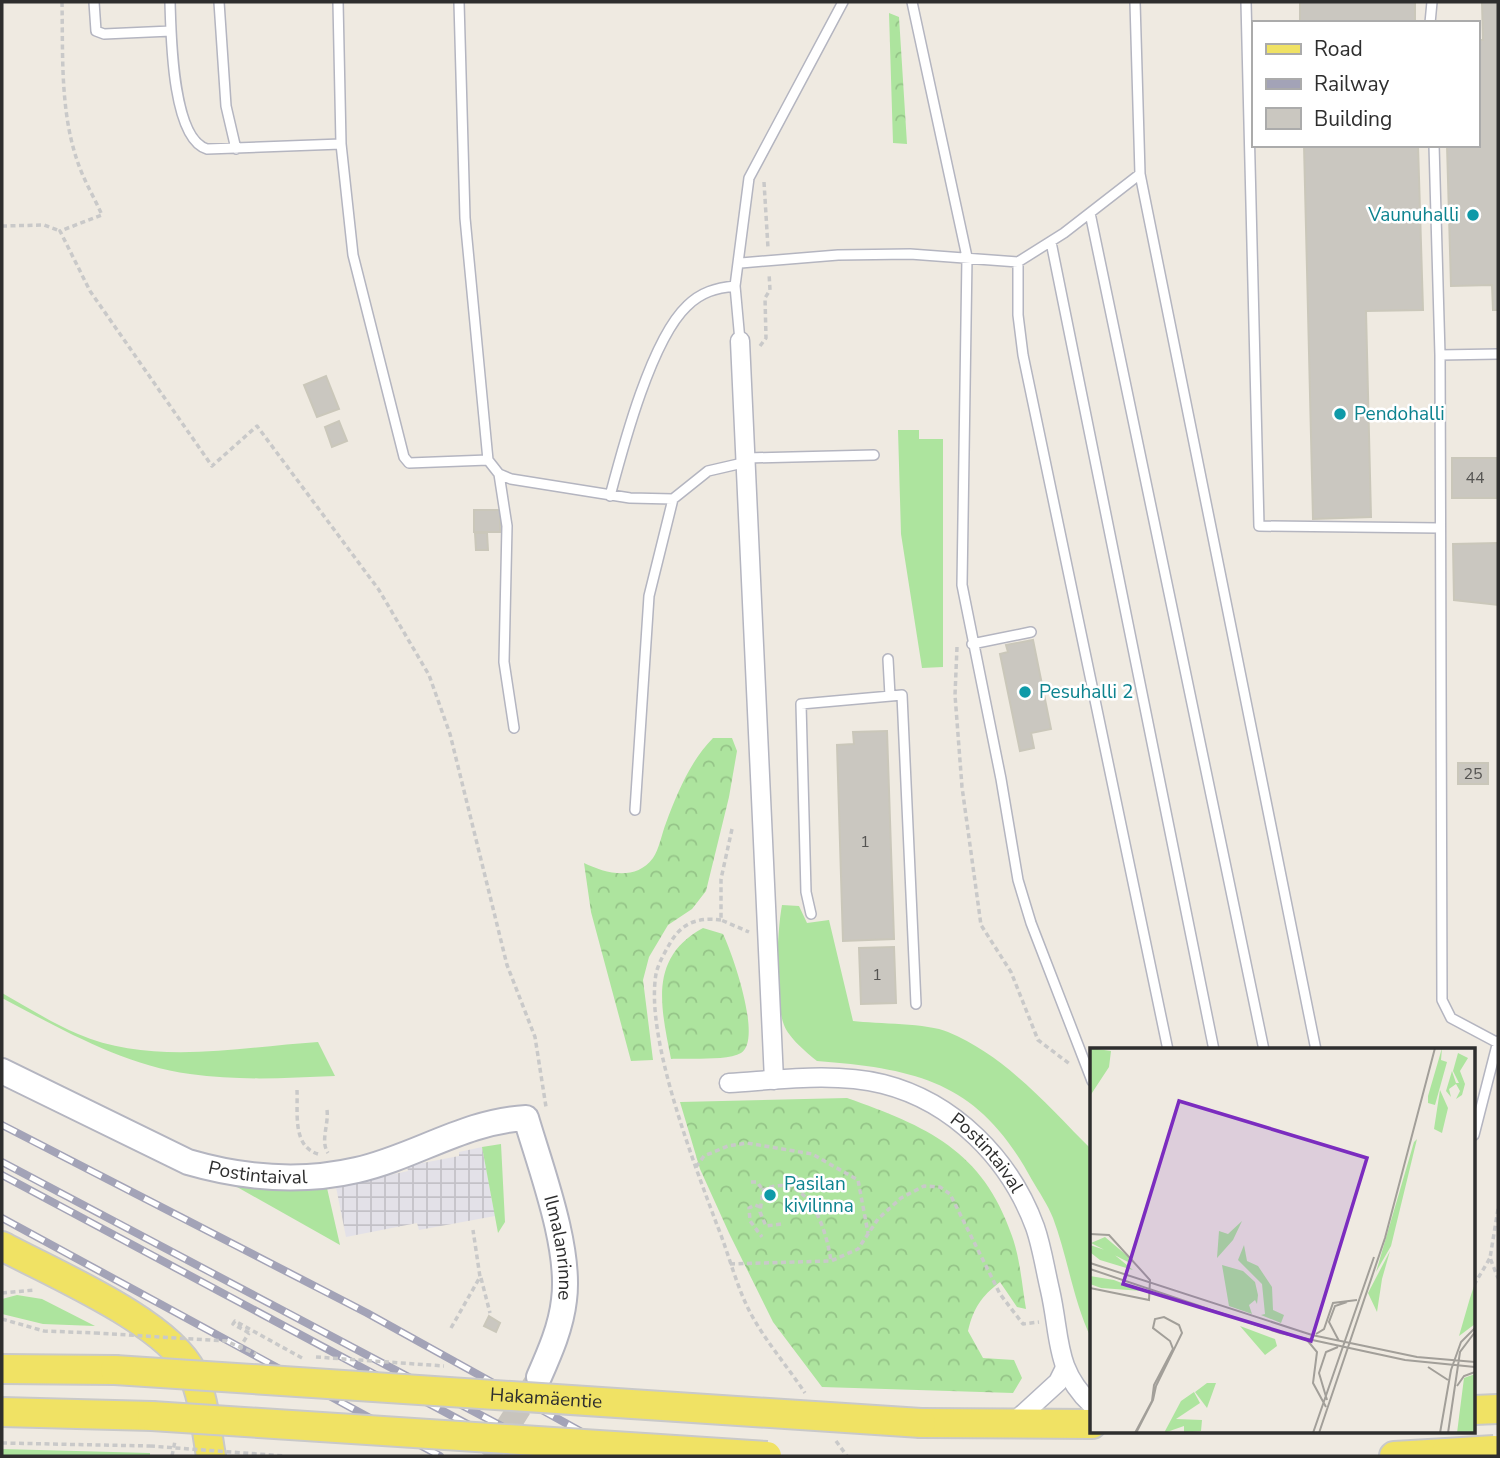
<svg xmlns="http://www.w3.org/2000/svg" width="1500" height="1458" viewBox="0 0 1500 1458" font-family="'Nunito Sans',sans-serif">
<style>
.industrial{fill:url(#industrial-grid)}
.grass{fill:#ade49e}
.forest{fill:url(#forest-crowns)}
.building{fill:#cac7c0;stroke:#cac7ba;stroke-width:2}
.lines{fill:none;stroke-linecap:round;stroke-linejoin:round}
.secondary-tunnel{stroke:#c8c4bd;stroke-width:24;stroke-dasharray:24 12;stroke-linecap:butt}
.lane-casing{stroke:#b4b5c0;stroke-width:12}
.street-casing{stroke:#b4b5c0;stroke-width:21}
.secondary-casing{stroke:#b4b5c0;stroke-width:28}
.primary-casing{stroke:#c9c9c9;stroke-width:32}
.path{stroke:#c9c9c9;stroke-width:3.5;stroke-dasharray:5 3.5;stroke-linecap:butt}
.lane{stroke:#fff;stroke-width:9}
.street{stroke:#fff;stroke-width:18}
.secondary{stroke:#fff;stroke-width:24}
.primary{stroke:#f0e264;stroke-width:28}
.rail-casing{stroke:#a3a3b7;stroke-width:8}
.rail{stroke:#fff;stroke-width:5;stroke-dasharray:16;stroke-linecap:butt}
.primary-bridge-casing{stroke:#c9c9c9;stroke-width:32;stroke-linecap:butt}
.path-bridge{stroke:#c9c9c9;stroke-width:3.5;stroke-dasharray:5 3.5;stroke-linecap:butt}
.primary-bridge{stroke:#f0e264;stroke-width:28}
.culture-dot{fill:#0f9aa8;stroke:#fff;stroke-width:2.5}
.labels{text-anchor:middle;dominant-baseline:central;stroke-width:5;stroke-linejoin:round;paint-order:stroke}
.number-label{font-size:16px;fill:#555452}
.culture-label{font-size:19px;fill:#0d838f;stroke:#fff;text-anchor:start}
.street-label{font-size:19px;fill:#2e2e2e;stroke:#fff}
.inset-road{fill:none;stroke:#a29f99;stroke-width:2}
.view{fill:#7b2cbf;fill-opacity:0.15;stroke:#7b2cbf;stroke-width:3.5}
.inset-edge{fill:none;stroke:#2e2e2e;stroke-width:3.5}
</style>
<defs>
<pattern id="industrial-grid" width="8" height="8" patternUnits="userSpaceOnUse" patternTransform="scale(1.75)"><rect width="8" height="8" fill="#e3e1e8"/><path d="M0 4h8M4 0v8" fill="none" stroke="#c3c1c7"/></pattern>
<pattern id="forest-crowns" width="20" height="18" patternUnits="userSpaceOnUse" patternTransform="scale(1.75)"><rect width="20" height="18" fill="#ade49e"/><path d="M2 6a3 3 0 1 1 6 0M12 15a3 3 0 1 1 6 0" fill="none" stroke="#95c488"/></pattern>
</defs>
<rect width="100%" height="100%" fill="#efeae1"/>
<path class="industrial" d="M482 1147 495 1216 419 1230 417 1223 346 1237 336 1187 408 1171 407 1166 459 1156V1152Z"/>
<path class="grass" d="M898 430H919V439H943V667L922 668 901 534Z
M782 905 799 906 807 923 829 920 853 1021C877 1024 928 1023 948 1032 1006 1056 1049 1107 1092 1150V1340C1073 1301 1068 1258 1053 1218 1048 1205 1039 1192 1032 1180 980 1083 920 1069 817 1061 806 1052 789 1038 784 1025 774 1000 777 932 782 905Z
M2 993C27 1007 52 1023 78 1034 151 1066 242 1047 318 1042L335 1076C287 1078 239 1081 190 1074 123 1065 61 1029 2 998Z
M501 1144 505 1222 498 1233 482 1147Z
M230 1183 259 1188H327L340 1245Z
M17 1295 42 1299 95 1326 43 1324 2 1314V1299Z
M2 1449 150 1453V1456H2Z"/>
<path class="forest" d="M889 13 899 17 907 144 893 143Z
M713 738H732L737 751 729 797 706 891 692 909 668 925 649 957 643 980 653 1060 631 1061 591 912 584 863C605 873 635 882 653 858 659 850 662 833 666 823 677 793 691 760 713 738Z
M703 928 723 934C732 952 763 1040 741 1053 727 1061 688 1058 671 1059 661 1007 648 958 703 928Z
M847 1098C926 1126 983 1150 1012 1236 1020 1258 1022 1285 1026 1309L1017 1307 1000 1282C981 1297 974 1307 968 1331L983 1358 1014 1360 1022 1378 1013 1393 822 1387 773 1322 729 1233 700 1169 680 1102Z"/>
<path class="building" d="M1300 2H1415V23H1300Z
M1482 2H1498V310H1493L1492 285 1451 286 1447 145H1477V40H1483Z
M1304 145H1418L1423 310 1366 311 1371 517 1313 519Z
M326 376 339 409 317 417 304 385Z
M339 421 347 441 332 447 325 427Z
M1452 458H1497V498H1452Z
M474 510H500V532H474Z
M475 533H487L488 550H476Z
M1498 543V605L1454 600 1453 544Z
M1033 640 1051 729 1031 733 1034 748 1020 751 1000 654 1008 652 1006 645Z
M887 731 894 939 843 941 837 745 854 744 853 732Z
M1458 763H1488V784H1458Z
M894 947 896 1003 861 1004 859 948Z
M489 1316 500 1323 496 1332 484 1326Z"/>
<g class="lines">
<path class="secondary-tunnel" d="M485 1456 498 1442 536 1382"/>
<g class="lane-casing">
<path id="lane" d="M94 2 96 31 104 34 171 31
M170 2C171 35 172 139 207 149L341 144
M219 2 226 106 236 149
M338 2 341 144 353 255 404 457 409 463 488 460 499 474 511 479 630 498 673 499
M459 2 465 218 488 460
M912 2 967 257 962 585 1001 779 1018 880 1031 923 1092 1081
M1135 2 1140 174 1316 1050
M1246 2 1259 526 1439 528
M1430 23 1432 2
M1434 145 1440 355 1442 1000 1451 1018 1498 1043
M1090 213 1264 1050
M1051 242 1214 1050
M1018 262V315L1023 355 1168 1050
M741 263 838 255 910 254 1018 262 1064 233 1140 174
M740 341 735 286 749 178 843 2
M1440 355 1498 354
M747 458 874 455
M499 474 507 526 504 662 514 728
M610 496C623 447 651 340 687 306 701 292 716 288 735 286
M972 644 1031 632
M888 659 890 696
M635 810 649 596 673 499 708 471 747 462
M811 914 806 892 801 704 902 695 916 1004
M1474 1135 1498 1041"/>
</g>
<g class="street-casing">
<g id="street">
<path d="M740 341 774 1080"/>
<path id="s1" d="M729 1083C778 1080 834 1072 883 1084 954 1102 1010 1159 1035 1227 1042 1247 1045 1269 1050 1290 1061 1338 1054 1369 1092 1405"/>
<path d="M1012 1424 1058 1382 1064 1370"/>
</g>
</g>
<g class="secondary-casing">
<g id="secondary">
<path id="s2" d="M2 1071 188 1162C243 1178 301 1183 357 1170 415 1157 465 1121 526 1118 541 1169 571 1248 564 1300 561 1327 550 1352 539 1377"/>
</g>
</g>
<g class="primary-casing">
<path id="primary" d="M2 1246C52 1273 168 1322 192 1372 204 1397 206 1429 211 1456
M2 1369 115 1370
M1474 1410 1498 1409
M2 1412 152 1416
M921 1423 1092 1424
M1394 1456 1446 1453 1454 1456"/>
</g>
<path class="path" d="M62 2C63 54 60 110 77 160 83 179 94 197 102 215L60 231 90 291 212 466 257 426 379 590 429 675 450 734 507 965 535 1037 546 1107
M764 182 768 248
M2 226 44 225 60 231
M760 346 766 338 765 298 770 290 769 273
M957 647 955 695 962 787 981 925 1011 972 1038 1040 1071 1065
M732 829 721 879V920L749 932
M721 920C697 917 681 923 669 945 664 954 658 964 656 974 645 1038 694 1163 717 1225 729 1254 736 1286 751 1314 766 1342 788 1367 805 1393
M297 1090C298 1113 292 1146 318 1154
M327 1110C329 1124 320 1141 328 1153
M696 1167 704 1156 728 1146 747 1143 812 1154 858 1180 868 1233
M751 1182H757L763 1190
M790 1186 795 1177 800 1178 809 1189
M760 1207 755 1205 749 1208 750 1221 762 1237
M1498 1209 1490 1258 1498 1278
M781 1224 766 1226 760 1212 763 1190C807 1169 826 1227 831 1261
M730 1264 831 1261 858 1249 878 1219 901 1198 924 1186 940 1187 950 1194 1000 1294 1023 1324 1039 1322
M481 1278 490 1313
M1474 1285 1490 1258
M2 1293 34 1290
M2 1319 44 1331 95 1333
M451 1328 480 1277 473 1230
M249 1333 233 1324 235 1321 302 1358
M836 1441 847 1456
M2 1443 150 1446
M172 1456 175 1441"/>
<use href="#lane" class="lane"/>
<use href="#street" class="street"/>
<use href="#secondary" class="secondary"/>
<use href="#primary" class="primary"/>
<g class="rail-casing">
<path id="rail" d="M2 1125 367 1313 625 1456
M2 1162 558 1456
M2 1175 527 1456
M2 1218 440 1456"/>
</g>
<use href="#rail" class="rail"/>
<g class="primary-bridge-casing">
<g id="primary-bridge">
<path id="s3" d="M115 1370 921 1423"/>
<path d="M152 1416 767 1456"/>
<path d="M1446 1453 1494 1450"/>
</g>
</g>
<path class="path-bridge" d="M95 1333 226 1341 256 1354
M239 1349 249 1333
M316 1357 444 1366
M150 1446 285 1456"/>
<use href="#primary-bridge" class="primary-bridge"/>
</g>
<g class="culture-dot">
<circle cx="1473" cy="215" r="7"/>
<circle cx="1340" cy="414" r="7"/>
<circle cx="1025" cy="692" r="7"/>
<circle cx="770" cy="1195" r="7"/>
</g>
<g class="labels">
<g class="number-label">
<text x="1475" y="478">44</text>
<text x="1473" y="774">25</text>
<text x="865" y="842">1</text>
<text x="877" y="975">1</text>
</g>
<g class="culture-label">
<text x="1459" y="215" text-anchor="end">Vaunuhalli</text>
<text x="1354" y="414">Pendohalli</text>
<text x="1039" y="692">Pesuhalli 2</text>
<text x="784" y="1184">Pasilan<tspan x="784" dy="22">kivilinna</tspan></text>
</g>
<g class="street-label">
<text stroke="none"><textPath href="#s1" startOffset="282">Postintaival</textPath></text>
<text stroke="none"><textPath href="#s2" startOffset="278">Postintaival</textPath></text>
<text stroke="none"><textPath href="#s2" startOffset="690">Ilmalanrinne</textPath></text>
<text stroke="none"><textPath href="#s3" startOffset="432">Hakamäentie</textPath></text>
</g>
</g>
<g transform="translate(1090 1048)">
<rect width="385" height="385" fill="#efeae1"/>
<path d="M352 0 351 12 357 14 345 57 338 55V48ZM368 5 378 10 370 23 375 36 372 47 366 51 370 43 366 36 359 41 361 49 356 43 362 23 366 35H369L363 23ZM350 42 358 60 352 85 344 81ZM327 91 301 198 286 224 324 94ZM15 189 41 211 38 214 1 195ZM0 197 21 204 43 222 10 212 1 205ZM154 197 157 213 168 218 182 239 183 262 194 267 191 275 171 267 175 266 172 236 148 212ZM300 203 292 231 287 264 278 245ZM0 228 24 232 52 243 11 240 0 236ZM117 335H126L117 360 105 344ZM104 344 110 355 86 371 112 372 111 383 94 385V378L74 385 91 353Z" fill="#ade49e"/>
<path d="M0 0 21 3 19 19 0 48ZM152 173 143 192 127 210 129 183 138 186ZM132 217 153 223 165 234 168 247 167 256 165 252 159 257 162 266 139 258ZM385 235V276L369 288 380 250ZM150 278 185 291 187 298 175 307ZM385 326V385H367L374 330Z" fill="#ade49e"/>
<path class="inset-road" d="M0 186 19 187 60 232 59 252 0 240M0 215 222 287 327 309 385 314M0 221 190 285 315 312 385 319M226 286 234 281 243 255 267 252M217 292 227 304 223 335 236 359M249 293 239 274 245 258 257 254M338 319 358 332M367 338 374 328 385 324M237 352 229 325 236 304 248 299M45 385 62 353 64 337 83 301 80 293 63 280 65 271 74 269 89 277 92 285 66 338 63 352 46 385M223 385 284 209M229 385 295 190 345 0M350 385 361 322 371 294 385 280M358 385 370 304 385 284"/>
<path class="view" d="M89 53 277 110 221 293 33 236Z"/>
<rect width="385" height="385" class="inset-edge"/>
</g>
<rect width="1500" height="1458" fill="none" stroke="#2e2e2e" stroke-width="7"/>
<rect x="1252" y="21" width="228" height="126" fill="#ffffff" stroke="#ababab" stroke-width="2"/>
<rect x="1266" y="44" width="35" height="10" fill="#f0e264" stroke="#ababab" stroke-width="2"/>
<text x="1314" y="56" font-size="21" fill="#2e2e2e">Road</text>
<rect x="1266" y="79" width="35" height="10" fill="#a3a3b7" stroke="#ababab" stroke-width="2"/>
<text x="1314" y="91" font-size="21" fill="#2e2e2e">Railway</text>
<rect x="1266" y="108" width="35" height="21" fill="#cac7c0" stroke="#ababab" stroke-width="2"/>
<text x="1314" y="126" font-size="21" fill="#2e2e2e">Building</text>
</svg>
